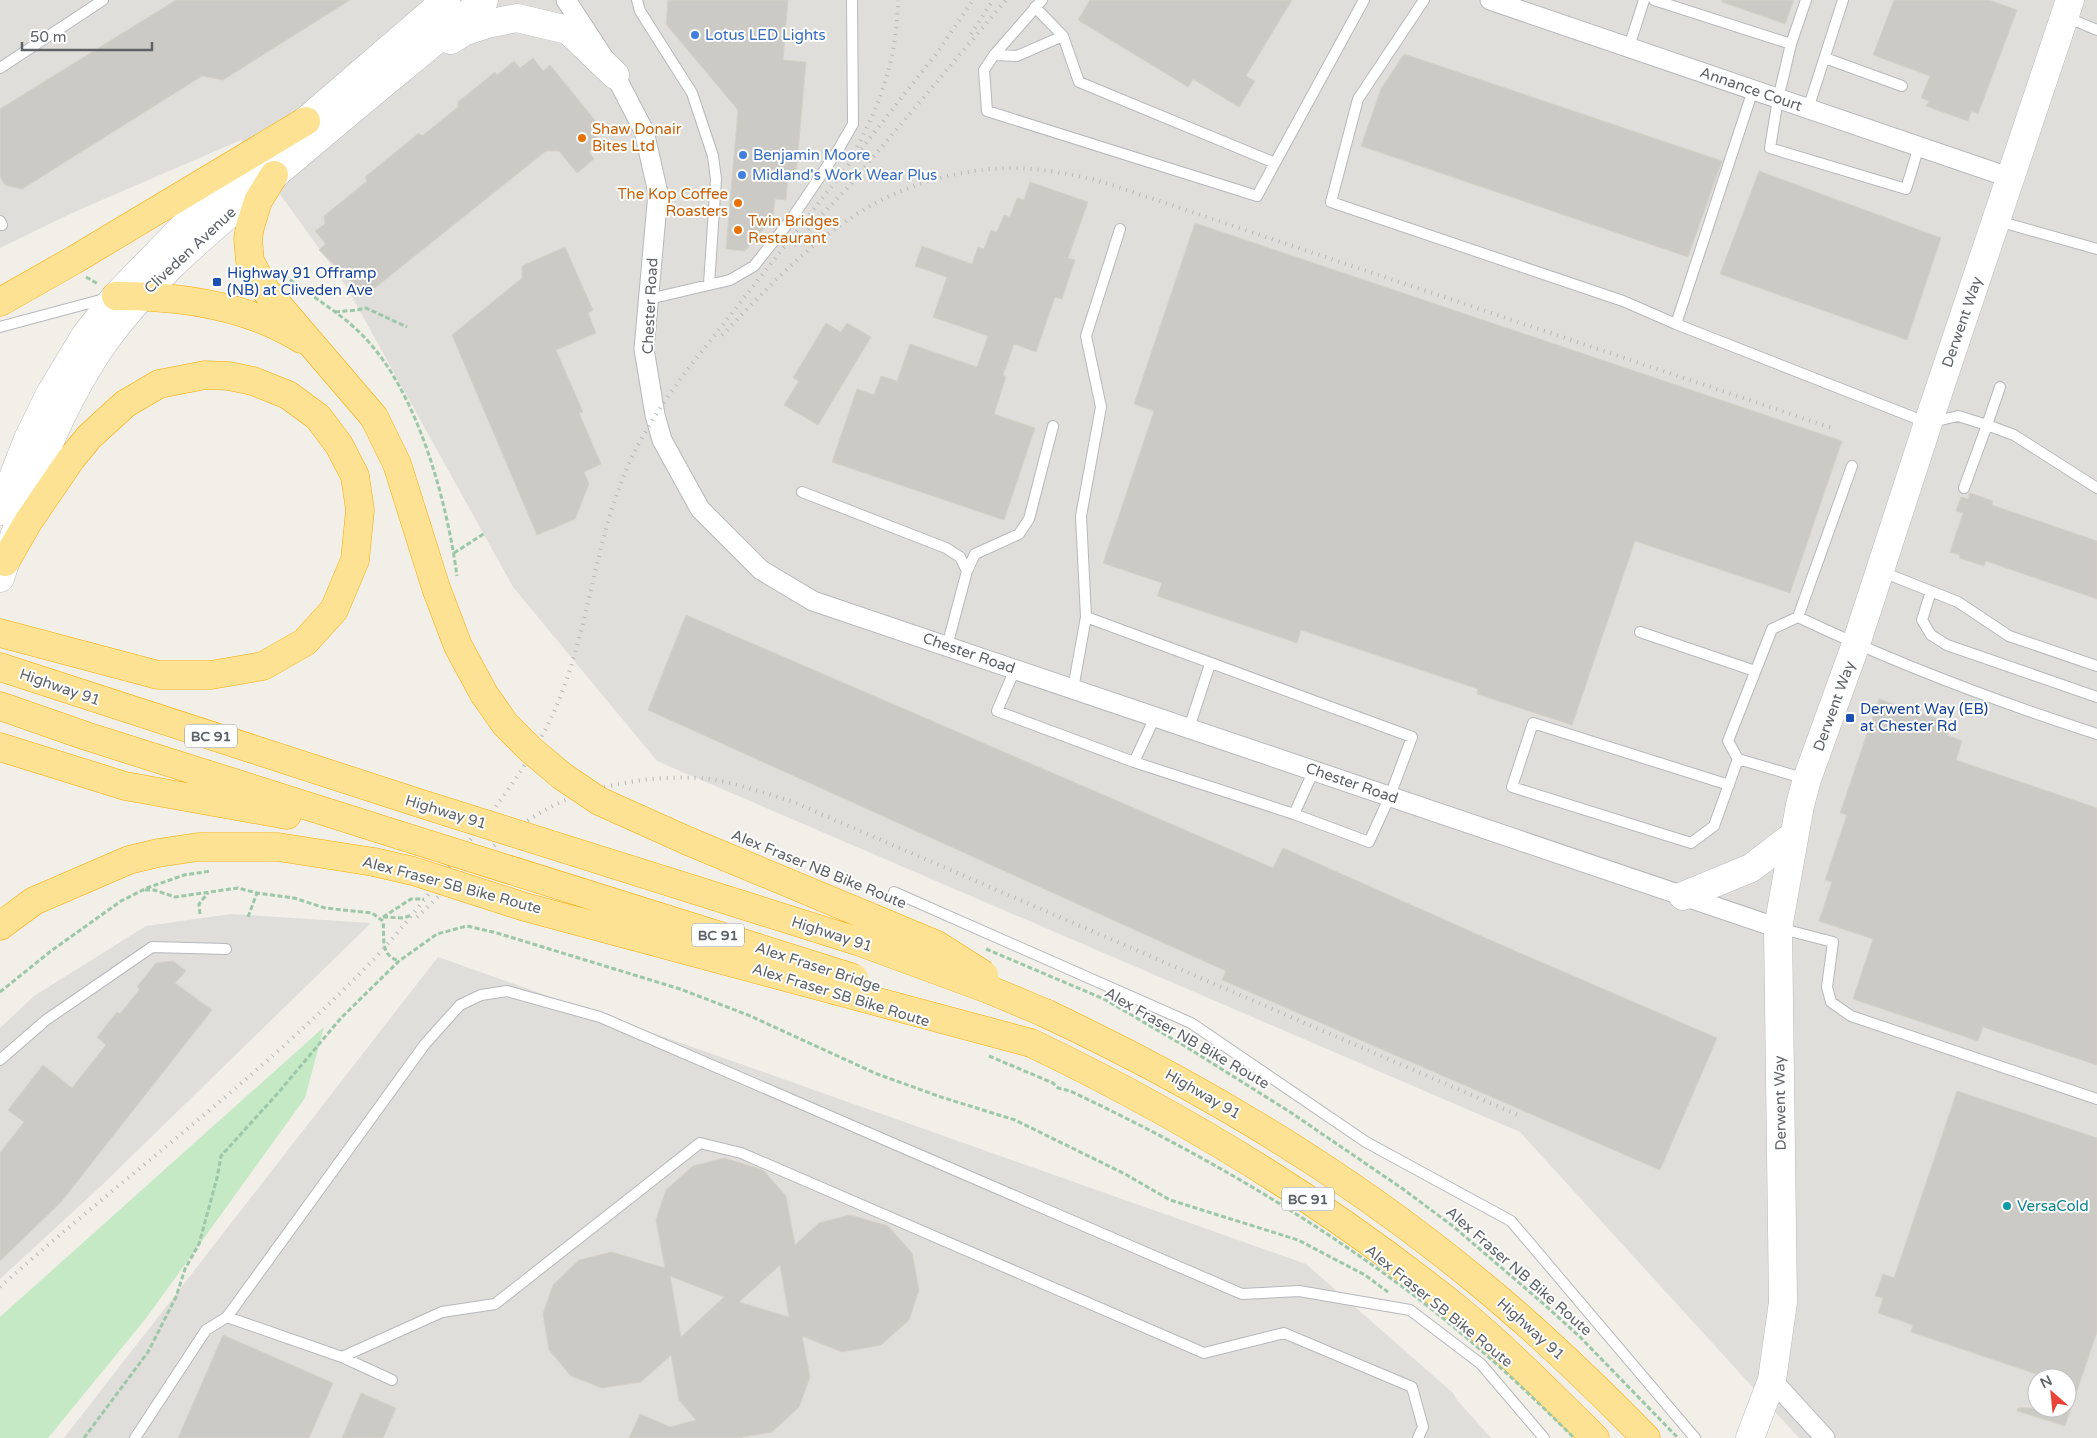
<svg xmlns="http://www.w3.org/2000/svg" width="2097" height="1438" viewBox="0 0 2097 1438" font-family="'Varela Round',sans-serif">
<style>
.industrial{fill:#e0deda;fill-rule:evenodd}
.green{fill:#c5e8c5}
.building{fill:#cccac5;stroke:#d6d1c6;fill-rule:evenodd}
.lines{fill:none;stroke-linecap:round;stroke-linejoin:round}
.lane-casing{stroke:#b5b8bc;stroke-width:12}
.street-casing{stroke:#b5b8bc;stroke-width:21}
.secondary-casing{stroke:#b6babf;stroke-width:29}
.highway-casing{stroke:#f9ab00;stroke-width:29}
.path{stroke:#9cc7a9;stroke-width:3;stroke-dasharray:5 2.5;stroke-linecap:butt}
.lane{stroke:#fff;stroke-width:10}
.street{stroke:#fff;stroke-width:19}
.secondary{stroke:#fff;stroke-width:28}
.highway{stroke:#fde293;stroke-width:28}
.rail{stroke:#b6b7b8;stroke-width:4;stroke-dasharray:1 6;stroke-linecap:butt}
.highway-bridge-casing{stroke:#f9ab00;stroke-width:29;stroke-linecap:butt}
.path-bridge{stroke:#9cc7a9;stroke-width:3;stroke-dasharray:5 2.5;stroke-linecap:butt}
.highway-bridge{stroke:#fde293;stroke-width:28}
.shop-dot{fill:#3f7fe0;stroke:#fff;stroke-width:2}
.food-dot{fill:#e8710a;stroke:#fff;stroke-width:2}
.transit-dot{fill:#1a4fb4;stroke:#fff;stroke-width:2}
.culture-dot{fill:#0f9aa8;stroke:#fff;stroke-width:2}
.labels{text-anchor:middle;dominant-baseline:central;stroke-width:4;stroke-linejoin:round;paint-order:stroke}
.shield{fill:#fff;stroke:#8f9295;stroke-width:1}
.shield-label{font-size:14px;font-weight:bold;fill:#5f6368}
.shop-label{font-size:15px;fill:#366cbe;stroke:#fff;text-anchor:start}
.street-label{font-size:15px;fill:#5f6368;stroke:#fff}
.food-label{font-size:15px;fill:#c56008;stroke:#fff;text-anchor:start}
.transit-label{font-size:15px;fill:#164399;stroke:#fff;text-anchor:start}
.culture-label{font-size:15px;fill:#0d838f;stroke:#fff;text-anchor:start}
</style>
<rect width="100%" height="100%" fill="#f1efe8"/>
<path class="industrial" d="M0 0H2097V1438H1799L1520 1132 657 761 513 587 346 286 241 140 72 213 0 248ZM2037 1378H2067V1408H2037Z
M231 914 371 923 102 1185 0 1279V1028L34 996 146 926Z
M438 957 1306 1264 1453 1393 1457 1400 1491 1438H64Z"/>
<path class="green" d="M324 1027 305 1098 147 1317 48 1438H0V1317Z"/>
<path class="building" d="M176 0H350L223 80 202 76 22 189 5 185 0 177V109Z
M668 0H788L783 60 806 62 796 173 788 172 786 200 775 199 773 218 745 251 726 249 738 110 666 24Z
M1090 0H1292L1246 76 1255 81 1239 107 1193 79 1188 87 1078 20Z
M1722 0H1794L1785 24 1722 2Z
M1894 0H1989L2017 10 1978 114 1972 111 1968 121 1926 106 1929 101 1921 98 1930 76 1873 55Z
M1404 54 1722 161 1688 257 1361 146 1381 89Z
M533 58 543 71 550 65 598 124 591 130 601 142 589 152 594 159 577 173 559 151H546L366 295 319 250 326 244 315 231 325 224 324 216 367 181 365 177 419 133 422 136 458 107V102L495 72 497 75 514 61 520 68Z
M1759 171 1941 238 1907 340 1720 274Z
M1030 182 1088 202 1068 258 1075 260 1062 299 1055 297 1036 352 1014 344 1003 375 1006 377 994 414 1035 428 1004 520 832 462 857 389 874 395 881 376 897 381 910 344 977 367 988 336 933 317 947 277 915 266 922 246 972 264 978 247 984 249 991 230 997 232 1004 215 1010 217 1017 198 1024 200Z
M1195 223 1842 441 1790 593 1635 541 1572 725 1477 694 1478 689 1301 630 1297 643 1157 596 1162 583 1103 563 1154 411 1134 404Z
M565 247 593 310 588 313 596 333 556 350 583 412 579 413 601 464 584 472 589 484 575 519 537 535 452 335 522 278V266Z
M826 323 841 332 847 323 871 337 818 425 784 405 799 381 793 378Z
M1970 493 1993 501 1992 505 2097 541V599L1986 561 1984 566 1959 558 1960 555 1950 552 1963 513 1956 511 1961 497 1968 499Z
M686 615 1273 868 1283 848 1499 944 1717 1038 1660 1170 1222 980 1226 971 648 710Z
M1879 699 1951 723 1947 735 1962 741 1956 760 2097 808V1065L1983 1027 1978 1041 1853 999 1873 939 1819 921 1832 882 1825 880 1847 815 1840 813Z
M173 961 186 971 175 983 212 1010 61 1202 0 1261V1153L24 1122 8 1110 43 1065 72 1088 106 1045 97 1037 117 1012 120 1014 140 989 137 987 156 963Z
M1957 1091 2097 1138V1332L2065 1426 2017 1411 2018 1408H2067V1378H2048L1911 1332 1913 1325 1878 1313 1883 1298 1875 1296 1883 1274 1894 1278Z
M724 1158 763 1170 786 1196 795 1245 819 1223 850 1215 888 1226 912 1253 919 1290 909 1320 881 1345 842 1352 802 1336 810 1377 799 1407 772 1432 738 1438H629L640 1414 670 1427 696 1420 679 1400 671 1355 641 1382 602 1388 571 1376 549 1350 543 1314 553 1285 579 1260 611 1252 665 1268 656 1220 666 1190 693 1166ZM780 1265 789 1317 739 1302ZM670 1276 724 1297 681 1337Z
M223 1335 333 1383 309 1438H178Z
M361 1393 396 1408 383 1438H342Z"/>
<g class="lines">
<g class="lane-casing">
<path id="lane" d="M637 0 640 11 692 93 713 156 716 179 709 284
M1042 0 994 55 984 70 987 111 1257 196 1364 0
M1424 0 1358 99 1331 202 1623 301 1676 324 1928 423 1958 416 1987 425 2000 387
M1654 0 1791 44 1778 99 1770 148 1906 189 1919 146
M1035 7 1063 36
M2066 17 2097 30
M1791 44 1806 0
M1629 47 1644 0
M994 55 1017 56 1063 36 1079 82 1275 163
M1825 58 1902 86
M0 68 103 0
M1808 109 1843 0
M0 221 2 225
M1998 221 2097 249
M649 299 730 280 754 266 792 218 838 150 853 124 852 0
M1676 324 1753 90
M0 327 108 298
M1964 488 1987 425 2014 435 2097 488
M802 492 946 548 960 557 967 571
M1880 571 1958 602 2009 636 2097 666
M1931 591 1922 620 1931 635 1947 645 2097 697
M1086 617 1412 737 1390 796 1369 842 1294 814
M1798 617 1852 466
M1640 632 1755 671
M947 646 967 571 975 554 1019 534 1029 519 1053 426
M1015 669 997 711 1134 762
M1073 689 1086 617 1081 516 1101 407 1086 336 1120 229
M1155 717 1134 762 1294 814 1314 770
M1189 728 1210 664
M1738 759 1728 741 1772 629 1798 617C1895 663 1995 701 2097 734
M1729 785 1533 723 1512 787 1691 843 1714 826 1738 759 1806 779
M894 892 1191 1023 1366 1142 1511 1221 1695 1438
M1779 928 1833 942 1827 987 1831 1002 1851 1016 2097 1099
M0 1060 46 1020 152 947 226 949
M227 1317 425 1044 460 1005 481 995 507 991 600 1017 1242 1294 1299 1291 1410 1310 1481 1364 1544 1438
M342 1357 442 1312 495 1304 700 1143 741 1153 1204 1353 1284 1333 1412 1387 1423 1427 1418 1438
M135 1438 206 1330 227 1317 342 1357 392 1380"/>
</g>
<g class="street-casing">
<path id="street" d="M566 0 615 75 644 131 658 193 644 349 655 415 662 440 700 509 761 570 813 601 1778 928
M1490 0 2011 178
M1772 1380 1825 1438"/>
</g>
<g class="secondary-casing">
<path id="secondary" d="M451 40 463 32 487 24 517 18 568 30 615 75
M0 511 28 439 50 394 85 336 116 296 185 225 446 0
M0 578C27 497 53 417 102 345 145 284 202 237 258 189 332 125 409 63 484 0
M1683 896 1751 868 1794 835
M1750 1438 1772 1380 1783 1302 1778 928 1800 805 1807 779 1856 644 1928 423 2070 0"/>
</g>
<g class="highway-casing">
<path id="highway" d="M274 175 258 201 250 227 248 239 250 261 266 291 374 417 397 464 436 588 458 646 484 694
M116 296C180 296 247 305 301 339
M0 302 74 260 306 121
M0 633 158 675H211L263 666 305 642 334 610 355 560 360 510 355 476 339 445 318 417 288 395 253 381 229 376 205 375 159 384 125 404 89 437 71 459 28 522 5 562
M0 667 422 804
M0 706 86 736 402 836
M0 747 125 786 287 815
M0 926 34 901 129 860 158 853 198 847H278L374 862
M1045 1013C1201 1086 1350 1175 1483 1286 1540 1333 1594 1385 1646 1438
M1031 1043C1184 1116 1328 1204 1460 1311 1507 1350 1551 1395 1595 1438"/>
</g>
<path class="path" d="M284 275C310 296 342 313 365 338 418 393 447 502 457 576
M86 277 98 284
M335 312 357 310 366 308 407 327
M454 553 485 533
M145 890H154L175 897 238 888 257 893 294 898 325 908 372 913 383 921C385 937 379 955 399 961
M200 914 199 904 208 893
M248 917 257 893
M383 917 411 899H424
M383 917 403 918 412 915
M0 992 51 951 121 901 147 888 184 875 211 871
M84 1438 148 1352 176 1297 185 1269 199 1244 217 1178 221 1156 278 1093 341 1018 399 961 437 934 467 926 497 933 680 989 748 1015 877 1074 941 1097 1015 1120 1125 1174 1170 1200 1298 1240 1365 1275 1388 1292"/>
<use href="#lane" class="lane"/>
<use href="#street" class="street"/>
<use href="#secondary" class="secondary"/>
<use href="#highway" class="highway"/>
<path class="rail" d="M971 34 993 0
M857 147C883 98 897 55 898 0
M794 245 848 187 1006 0
M722 335C761 295 799 253 845 222 894 187 956 168 1016 168 1046 169 1077 175 1106 183L1832 428
M417 917C457 879 497 837 545 810 591 784 665 772 716 780 742 785 768 794 793 802L1518 1115
M0 1287C124 1176 260 1078 375 958 406 925 433 888 460 853 490 814 521 776 544 732 587 652 590 559 624 475 639 438 661 406 684 374L939 50 973 0"/>
<g class="highway-bridge-casing">
<path id="highway-bridge" d="M484 694 505 724 530 749 562 776 599 801 688 841 937 945 984 975
M422 804 860 942 988 989 1045 1013
M402 836 854 978
M374 862 413 871 525 907 1031 1043"/>
</g>
<path class="path-bridge" d="M986 949 1104 999 1188 1048 1290 1112 1403 1189 1454 1227 1546 1306 1581 1338 1678 1438
M989 1056 1053 1083 1058 1088 1070 1091C1189 1147 1299 1210 1404 1288 1465 1333 1521 1385 1574 1438"/>
<use href="#highway-bridge" class="highway-bridge"/>
</g>
<g class="shop-dot">
<circle cx="695" cy="35" r="5"/>
<circle cx="743" cy="155" r="5"/>
<circle cx="742" cy="175" r="5"/>
</g>
<g class="food-dot">
<circle cx="582" cy="138" r="5"/>
<circle cx="738" cy="203" r="5"/>
<circle cx="738" cy="230" r="5"/>
</g>
<g class="transit-dot">
<rect x="212" y="277" width="10" height="10" rx="2.5"/>
<rect x="1845" y="713" width="10" height="10" rx="2.5"/>
</g>
<circle class="culture-dot" cx="2007" cy="1206" r="5"/>
<g class="labels">
<g class="shield">
<rect x="185" y="724.5" width="52" height="23" rx="4"/>
<rect x="692" y="923.5" width="52" height="23" rx="4"/>
<rect x="1282" y="1187.5" width="52" height="23" rx="4"/>
</g>
<g class="shield-label">
<text x="211" y="736">BC 91</text>
<text x="718" y="935">BC 91</text>
<text x="1308" y="1199">BC 91</text>
</g>
<g class="shop-label">
<text x="705" y="35">Lotus LED Lights</text>
<text x="753" y="155">Benjamin Moore</text>
<text x="752" y="175">Midland's Work Wear Plus</text>
</g>
<g class="street-label">
<text transform="translate(1751 89) rotate(19)">Annance Court</text>
<text transform="translate(190 250) rotate(-43)">Cliveden Avenue</text>
<text transform="translate(650 306) rotate(-87)">Chester Road</text>
<text transform="translate(1962 322) rotate(-71)">Derwent Way</text>
<text transform="translate(969 653) rotate(19)">Chester Road</text>
<text transform="translate(60 687) rotate(19)">Highway 91</text>
<text transform="translate(1834 706) rotate(-70)">Derwent Way</text>
<text transform="translate(1352 783) rotate(19)">Chester Road</text>
<text transform="translate(446 812) rotate(17)">Highway 91</text>
<text transform="translate(819 869) rotate(22)">Alex Fraser NB Bike Route</text>
<text transform="translate(452 885) rotate(15)">Alex Fraser SB Bike Route</text>
<text transform="translate(832 934) rotate(18)">Highway 91</text>
<text transform="translate(818 967) rotate(18)">Alex Fraser Bridge</text>
<text transform="translate(841 995) rotate(17)">Alex Fraser SB Bike Route</text>
<text transform="translate(1187 1038) rotate(30)">Alex Fraser NB Bike Route</text>
<text transform="translate(1203 1094) rotate(30)">Highway 91</text>
<text transform="translate(1780 1103) rotate(-91)">Derwent Way</text>
<text transform="translate(1519 1271) rotate(41)">Alex Fraser NB Bike Route</text>
<text transform="translate(1439 1306) rotate(39)">Alex Fraser SB Bike Route</text>
<text transform="translate(1531 1329) rotate(42)">Highway 91</text>
</g>
<g class="food-label">
<text x="592" y="129">Shaw Donair<tspan x="592" dy="17">Bites Ltd</tspan></text>
<text x="728" y="194" text-anchor="end">The Kop Coffee<tspan x="728" dy="17">Roasters</tspan></text>
<text x="748" y="221">Twin Bridges<tspan x="748" dy="17">Restaurant</tspan></text>
</g>
<g class="transit-label">
<text x="227" y="273">Highway 91 Offramp<tspan x="227" dy="17">(NB) at Cliveden Ave</tspan></text>
<text x="1860" y="709">Derwent Way (EB)<tspan x="1860" dy="17">at Chester Rd</tspan></text>
</g>
<g class="culture-label">
<text x="2017" y="1206">VersaCold</text>
</g>
</g>
<g transform="translate(2052 1393) rotate(333)"><circle r="24" fill="#ffffff" stroke="#bfc1c3"/>
<path d="M0-4L9 19L0 12L-9 19Z" fill="#ea4335"/>
<text y="-8" font-size="14" font-weight="bold" text-anchor="middle" fill="#5f6368">N</text>
</g>
<path d="M22 42v8h130v-8" fill="none" stroke="#5f6368" stroke-width="2.5"/>
<text x="30" y="42" font-size="15" fill="#5f6368" stroke="#ffffff" stroke-width="4" paint-order="stroke">50 m</text>
</svg>
